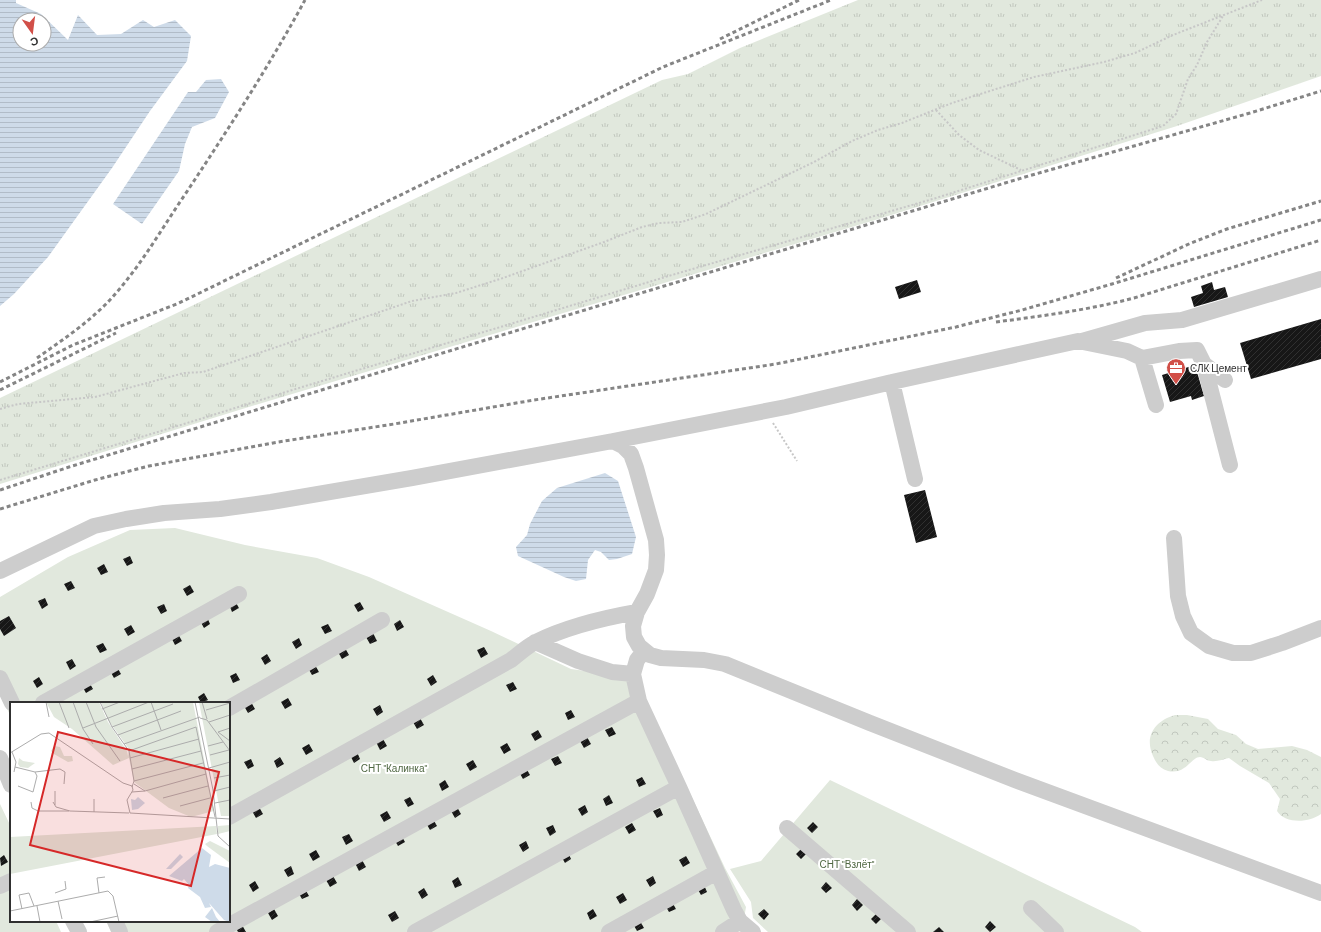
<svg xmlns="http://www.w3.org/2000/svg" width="1321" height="932" viewBox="0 0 1321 932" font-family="Barlow,sans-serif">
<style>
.grass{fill:url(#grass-tufts)}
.forest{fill:url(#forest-crowns)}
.green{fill:#e1e8dd}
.water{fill:url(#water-rules);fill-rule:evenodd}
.building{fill:url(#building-hatch)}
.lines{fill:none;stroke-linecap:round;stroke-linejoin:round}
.path{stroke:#c7c7c7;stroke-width:2;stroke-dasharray:2 2;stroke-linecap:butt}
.minor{stroke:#cdcdcd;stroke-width:16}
.rail{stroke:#858585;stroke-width:3;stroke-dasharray:4 3;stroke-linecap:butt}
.labels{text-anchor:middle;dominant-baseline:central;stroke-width:4;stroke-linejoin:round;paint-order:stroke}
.poi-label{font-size:10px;fill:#303030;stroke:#fff;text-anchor:start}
.park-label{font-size:10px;fill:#4f6742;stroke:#fff}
.inset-road{fill:none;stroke:#acacac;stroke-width:1}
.view{fill:#d62828;fill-opacity:0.15;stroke:#d62828;stroke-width:2}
.inset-edge{fill:none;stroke:#303030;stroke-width:2}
</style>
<defs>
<pattern id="grass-tufts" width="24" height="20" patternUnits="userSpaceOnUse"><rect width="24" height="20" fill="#e1e8dd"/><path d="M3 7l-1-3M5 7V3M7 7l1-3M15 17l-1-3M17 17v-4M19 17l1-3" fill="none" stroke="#c1c7be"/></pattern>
<pattern id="forest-crowns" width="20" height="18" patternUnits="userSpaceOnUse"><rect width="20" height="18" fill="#e1e8dd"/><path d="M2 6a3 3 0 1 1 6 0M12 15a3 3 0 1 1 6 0" fill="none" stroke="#c1c7be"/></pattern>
<pattern id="water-rules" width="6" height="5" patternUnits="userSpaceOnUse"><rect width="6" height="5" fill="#cedbe9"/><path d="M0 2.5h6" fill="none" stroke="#b1bcc8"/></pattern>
<pattern id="building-hatch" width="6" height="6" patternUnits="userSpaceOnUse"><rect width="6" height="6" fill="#171717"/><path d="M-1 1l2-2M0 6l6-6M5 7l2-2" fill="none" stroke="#303030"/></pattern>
</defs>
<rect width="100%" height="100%" fill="#fff"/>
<path class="grass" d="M858 0H1321V76L1177 126 872 221 262 403 0 484V398L662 80 688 74 740 48Z"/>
<path class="forest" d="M1175 715H1187L1208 719 1218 729 1236 735 1246 744 1258 749 1292 746 1307 750 1321 757V814C1309 823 1285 824 1277 811L1280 799 1269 783 1240 766 1229 758C1224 759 1217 762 1211 761 1207 761 1204 757 1200 757 1191 757 1186 775 1168 771 1160 769 1156 763 1153 756 1144 736 1155 721 1175 715Z"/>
<path class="green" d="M175 528 245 545 317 558 369 577 491 631 571 669 621 676 642 691 725 868 746 907 742 930 739 932H111L106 921H229V703H11V717L0 694V597L68 557 130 530Z
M830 780 1135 927 1142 932H768L753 918 751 902 730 869 761 861Z
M0 804 11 827V921H56L61 932H0Z"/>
<path class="water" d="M0 0H16V3L41 14 68 40 78 15 97 35 121 34 143 20 154 27 175 20 191 36 187 61 150 111 112 168 48 257 14 294 0 306ZM20 20H44V44H20Z
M221 79 229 92 215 118 192 127 185 144 179 171 142 224 113 204 188 92H196L206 80Z
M605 473 618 481 636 537 632 554 617 559 609 560 601 552 595 550 588 560 586 579 576 581 564 577 518 556 516 547 527 535 530 524 542 501 557 488Z"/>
<path class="building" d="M917 280 921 292 899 299 895 287Z
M1212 282 1214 290 1225 287 1228 297 1194 307 1191 297 1203 293 1201 286Z
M1321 319V359L1251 379 1240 343Z
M1195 365 1204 396 1192 400 1191 396 1170 402 1162 375Z
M925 490 937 537 916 543 904 495Z
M130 556 133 563 127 566 123 559Z
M104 564 108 572 101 575 97 568Z
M71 581 75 588 68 591 64 584Z
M190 585 194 592 187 596 183 589Z
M45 598 48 605 42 609 38 601Z
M235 601 239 608 232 612 229 604Z
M360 602 364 609 358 612 354 605Z
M164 604 167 611 161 614 157 607Z
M9 616 16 628 4 636 0 629V621Z
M207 617 210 624 204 628 200 621Z
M400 620 404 627 397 631 394 624Z
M328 624 332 631 325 634 321 627Z
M131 625 135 632 128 636 124 629Z
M373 633 377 641 370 644 366 637Z
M178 634 182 641 175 645 171 637Z
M299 638 302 645 296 649 292 642Z
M103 643 107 650 100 653 96 646Z
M484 647 488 654 481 658 477 650Z
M345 648 349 655 342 659 338 652Z
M267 654 271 661 265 665 261 658Z
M72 659 76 666 70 670 66 662Z
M315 665 319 672 312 675 308 668Z
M117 667 121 674 114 678 110 671Z
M236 673 240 680 233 683 230 676Z
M433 675 437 682 431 686 427 679Z
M39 677 43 684 37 688 33 681Z
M89 682 93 689 86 693 82 686Z
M513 682 517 689 510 692 506 685Z
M204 693 208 700 201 703 198 697Z
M288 698 292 705 285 709 281 702Z
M251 702 255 709 248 713 244 706Z
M380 705 383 712 377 716 373 709Z
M571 710 575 717 568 720 565 713Z
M420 718 424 725 417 729 413 722Z
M612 727 616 734 609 737 605 730Z
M538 730 542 737 535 741 531 734Z
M587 737 591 744 584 748 580 741Z
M383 739 387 746 380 750 376 742Z
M507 743 511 750 504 754 500 747Z
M309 744 313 751 306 755 302 748Z
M357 752 360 759 354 763 350 755Z
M558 756 562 763 555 766 551 759Z
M280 757 284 764 277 768 274 761Z
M251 759 254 766 248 769 244 762Z
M473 760 477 767 470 771 466 764Z
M526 768 530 775 523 779 519 772Z
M642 777 646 784 639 787 636 780Z
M445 780 449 787 442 791 439 784Z
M609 795 613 803 606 806 603 799Z
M410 797 414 804 408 807 404 800Z
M585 805 588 812 582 816 578 809Z
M259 807 263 814 256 818 252 811Z
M457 807 461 814 455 818 451 811Z
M660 808 663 815 657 818 653 811Z
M387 811 391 818 384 822 380 815Z
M433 819 437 826 430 830 426 823Z
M813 822 818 827 812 833 807 828Z
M632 823 636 830 629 834 625 827Z
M553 825 556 832 550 836 546 828Z
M349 834 353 841 346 845 342 837Z
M401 835 405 842 398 846 394 839Z
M526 841 529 848 523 852 519 845Z
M802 848 807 853 801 859 796 854Z
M316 850 320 857 313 861 309 854Z
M568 852 571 859 565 863 561 856Z
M4 855 8 862 1 866 0 858Z
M686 856 690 863 683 867 679 860Z
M362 860 366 867 359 871 355 863Z
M291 866 294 874 288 877 284 870Z
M333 876 337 883 330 887 326 880Z
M653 876 656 883 650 887 646 880Z
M458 877 462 885 455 888 452 881Z
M255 881 259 888 253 892 249 885Z
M826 882 832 888 826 893 821 888Z
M704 885 707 892 701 895 697 888Z
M424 888 428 895 422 899 418 892Z
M305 889 309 896 302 899 298 892Z
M623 893 627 900 620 904 616 897Z
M857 899 863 905 857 911 852 905Z
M672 902 676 909 669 912 665 905Z
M274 909 278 916 272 920 268 913Z
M593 909 597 916 590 920 587 913Z
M764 909 769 914 764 920 758 914Z
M395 911 399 918 392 922 388 915Z
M877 913 882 918 876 924 871 919Z
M640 921 644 928 637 931 633 924Z
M990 921 996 927 990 932 985 927Z
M242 925 246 932H238L236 928Z
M939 927 944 932H933Z"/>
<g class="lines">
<path class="path" d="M936 110 959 135 979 150 1021 170
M0 409 18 404 95 397 184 373 203 372 412 301 456 293 503 278 604 242 642 227 659 223 682 222 706 214 814 162 852 141 878 130 902 123 952 103 1034 77 1104 62 1135 53 1173 35 1262 0
M773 423 797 461
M0 480 197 420 289 391 672 275 936 198 1163 126 1176 114 1188 79 1197 65 1207 42 1223 16"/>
<path class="minor" d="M1082 341 1145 323 1182 320 1321 279
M1142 358 1156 405
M1204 364 1230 465
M892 382 915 479
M613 441 786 407 892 382 1078 341 1127 351 1142 358 1179 351 1197 350 1204 364 1225 380
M1174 538 1178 596 1183 616 1191 633 1209 646 1233 653H1251L1282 643 1321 628
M0 571 94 526 126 519 164 513 220 509 271 502 412 478 613 441 623 446 631 454 636 468 656 540 657 555 656 570 647 594 637 612 633 626 634 637 639 646 650 655 661 658 704 660 725 664 870 723 1015 780 1321 893
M535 642 578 661 612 672 633 674
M644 651 637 660 633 674 639 701 679 787 734 910 740 921 753 932
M0 678 12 703
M43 703 239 594
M229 708 382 620
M0 758 11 785
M229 817 511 660C519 654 527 646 536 642 568 626 603 618 637 612
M787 828 908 932
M0 886 11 881
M1031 908 1056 932
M73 921 79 932
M115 921 120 932
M217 932 639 701
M415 932 679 787
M609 932 717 872
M723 932 740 921"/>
<path class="rail" d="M720 39 799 0
M1116 278 1191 243 1227 229 1321 201
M996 322C1042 316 1088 310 1134 298L1321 240
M37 358C61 341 85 325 106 304 137 272 159 233 184 196 227 131 268 68 305 0
M0 382 73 345 179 303 663 67 831 0
M0 390 116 333
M0 490 69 467 469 345 1025 177 1250 113 1321 91
M0 509 95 480 149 466 278 442 394 424 534 400 776 364 956 327 1022 310 1112 284 1321 220"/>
</g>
<defs>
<g id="office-pin" transform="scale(1)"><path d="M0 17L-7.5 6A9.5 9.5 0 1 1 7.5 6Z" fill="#d14f48" stroke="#fff"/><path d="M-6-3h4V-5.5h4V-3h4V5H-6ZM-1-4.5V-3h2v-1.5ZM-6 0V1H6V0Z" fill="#fff"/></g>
</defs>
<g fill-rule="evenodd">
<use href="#office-pin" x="1176" y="368"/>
</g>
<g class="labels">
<g class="poi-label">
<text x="1190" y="368">СЛК Цемент</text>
</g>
<g class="park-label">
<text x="394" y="768">СНТ "Калинка"</text>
<text x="847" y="864">СНТ "Взлёт"</text>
</g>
</g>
<g transform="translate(10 702)">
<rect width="220" height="220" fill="#fff"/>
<path d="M220 123V129L208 132V124ZM206 124 207 132 0 172V135Z" fill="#e1e8dd"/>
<path d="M44 44 50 45 54 54H62L63 59 58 60 44 52 41 49ZM9 56 13 59 25 61 18 66 10 65 8 62ZM200 139 220 149V161L197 144 195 142Z" fill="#e1e8dd"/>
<path d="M36 0H89L98 20 117 49 118 54 119 47 98 18 91 0H183L204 109 181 115 159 106 124 80 119 56 103 63 62 27 44 15ZM189 0H220V114H211Z" fill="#e1e8dd"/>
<path d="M128 95 135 101 128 107 122 108 121 97 125 98ZM192 146 201 153 199 165 205 162 220 166V220L214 218 199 201 201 205 195 206 190 195 178 186 179 183 174 177 172 179 159 174ZM170 152 173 155 161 167H156ZM202 206 206 215 210 220H202L195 215Z" fill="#cedbe9"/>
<path class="inset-road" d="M36 0 39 15M49 0 59 26M63 0 73 27 83 42M76 0 86 25 110 59M90 0 102 25 119 49 124 79 122 85M141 0 151 28M185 0 203 88 208 134 220 145M192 0 197 17M92 7 110 0M196 8 220 1M190 16 197 18 220 49M199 20 220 13M102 25 163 2M73 26 139 0M208 30 220 39M208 30 220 26M108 33 171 9M114 42 190 15M198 44 213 40M119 49 186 25 205 115M2 50 6 60 4 70M0 51 31 32 39 31 113 81 122 84 123 88 117 98 120 111 220 117M200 53 219 48M120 56 189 37M5 65 25 70 27 74 23 90 8 84M199 66 220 60M122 67 191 49M25 70 50 67 55 70 54 82M204 76 220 73M124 79 193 61M124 82 135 89M45 89V103M204 89 220 85M122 90 135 89 196 72M153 96 198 84M21 100 22 106 28 109H59M43 100 46 105 60 109 119 111M205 101 220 98M170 104 200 96M84 110V97M45 191 56 187 55 179M89 191 87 176 95 175M48 199 52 217M27 204 30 220M12 207 9 193 19 191 24 204M0 209 98 189 103 194 109 220M80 220 108 214"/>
<path class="view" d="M48 30 209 70 181 184 20 143Z"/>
<rect width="220" height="220" class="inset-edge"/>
</g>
<g transform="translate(32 32) rotate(166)"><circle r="19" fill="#ffffff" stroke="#acacac"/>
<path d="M0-3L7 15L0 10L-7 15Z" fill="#d14f48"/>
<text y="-6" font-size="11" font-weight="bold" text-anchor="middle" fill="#303030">С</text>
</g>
</svg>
